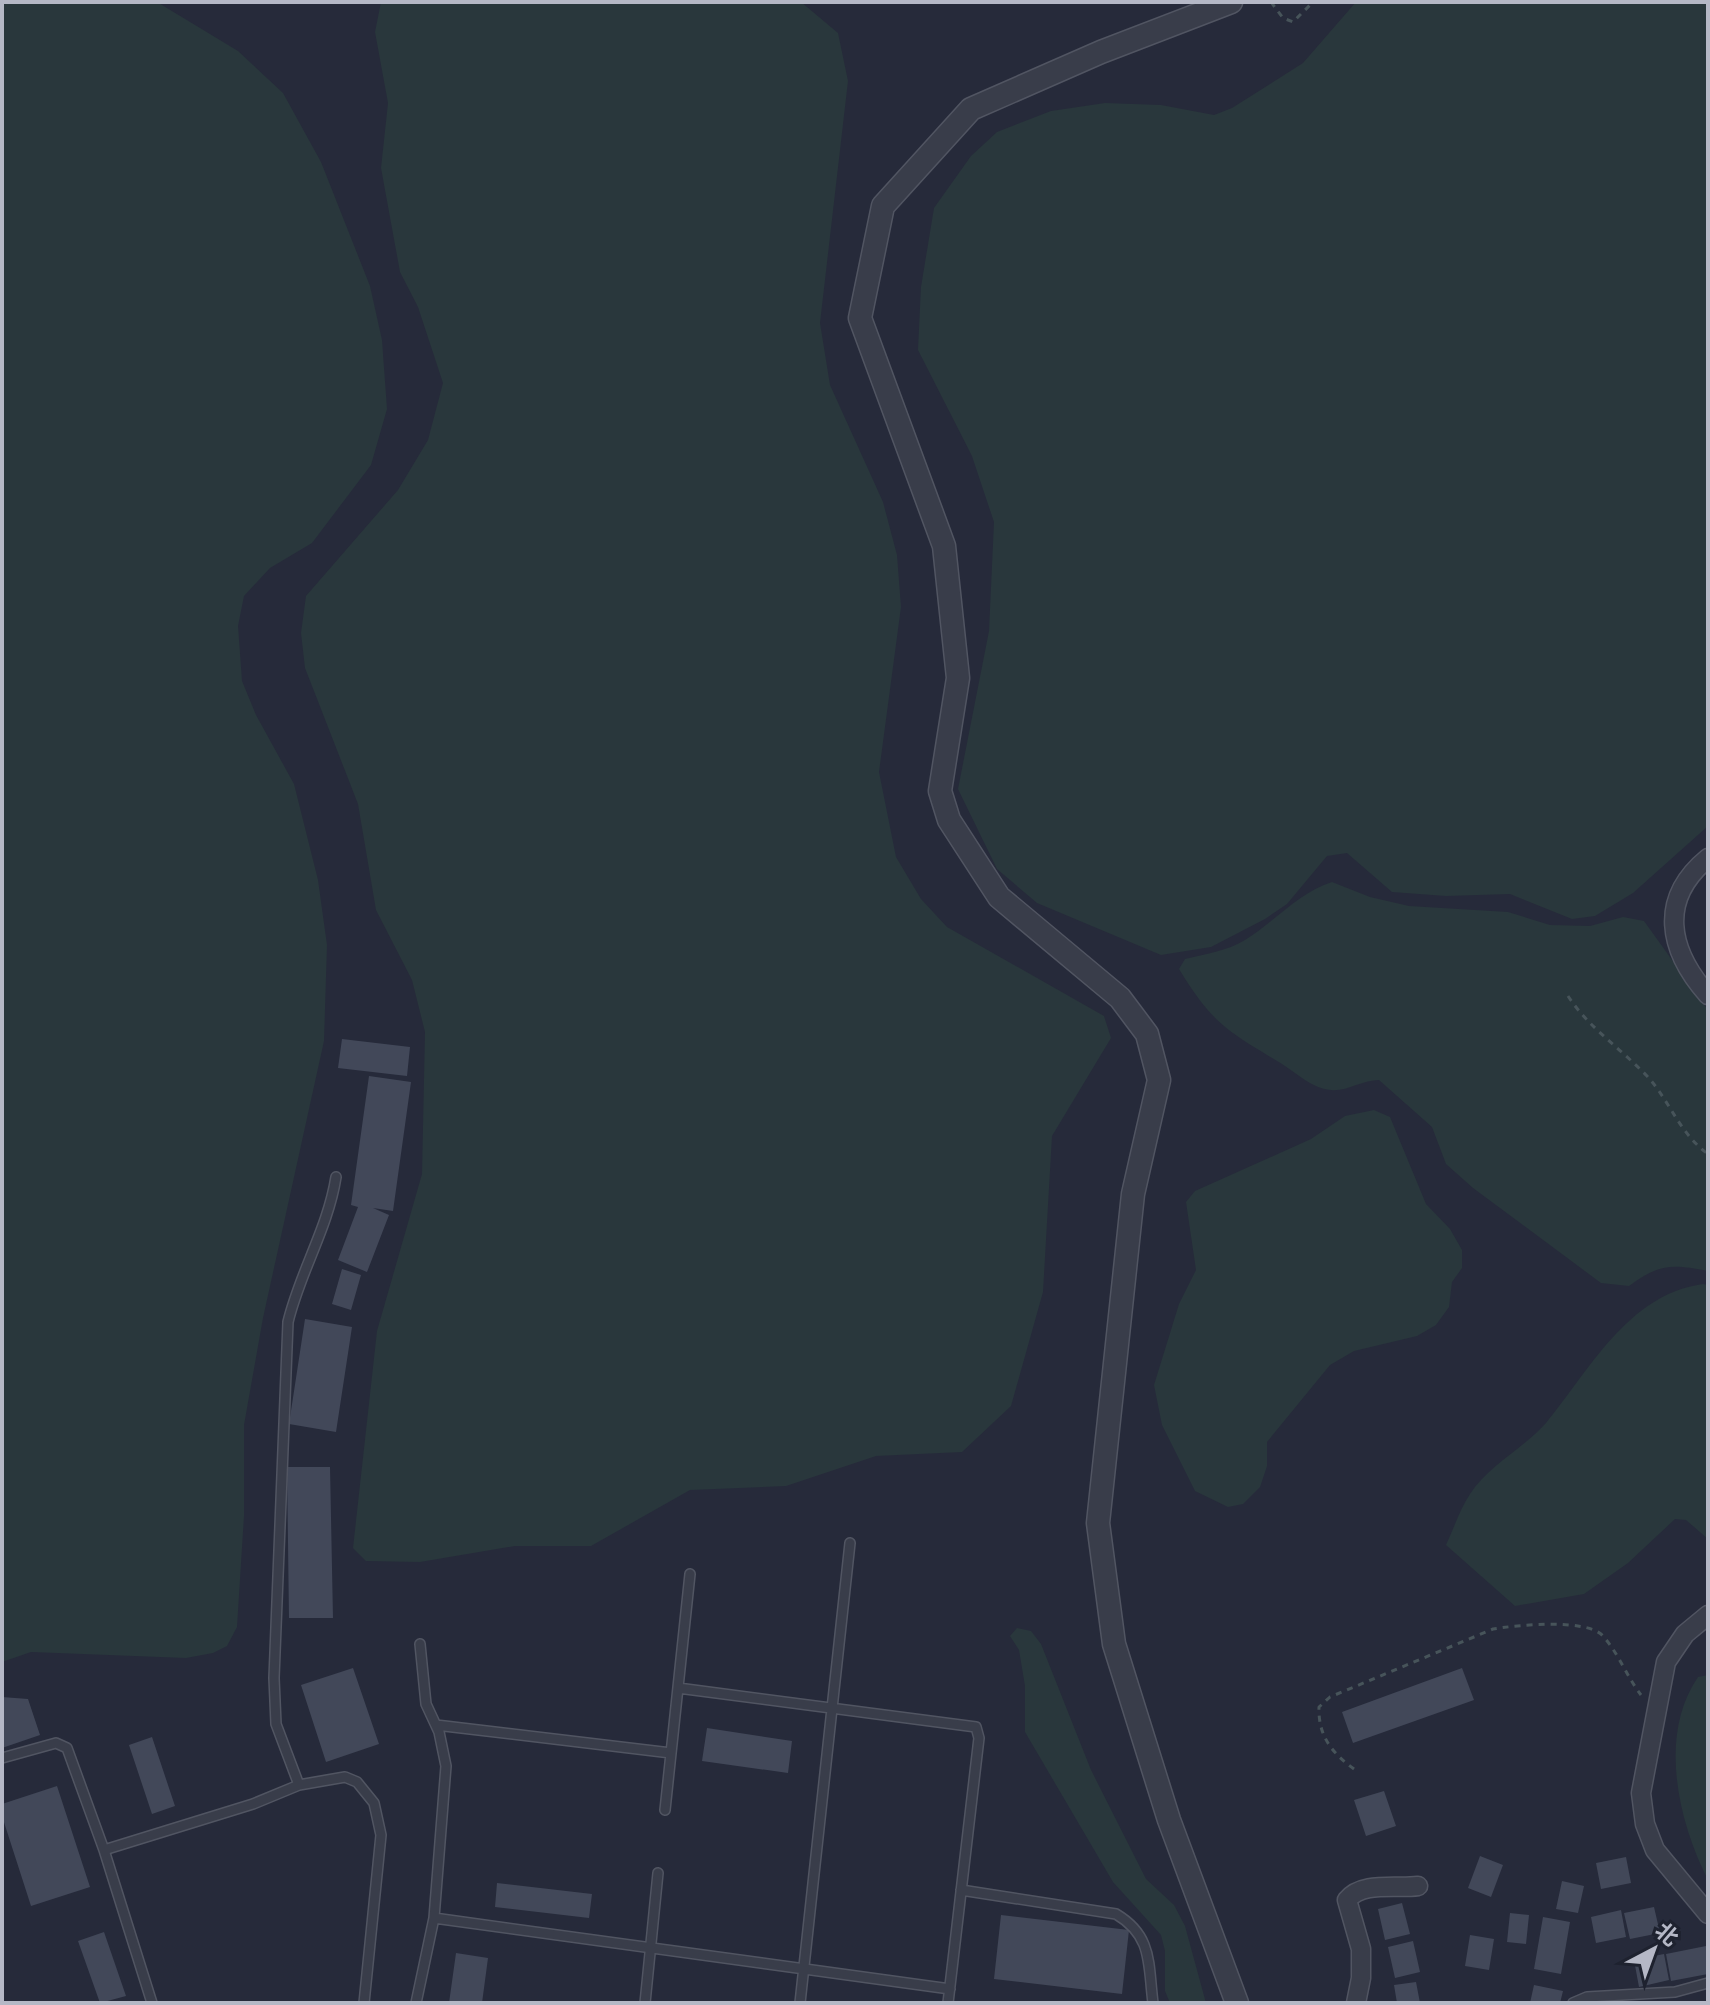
<svg xmlns="http://www.w3.org/2000/svg" width="1710" height="2005" viewBox="0 0 1710 2005" font-family="Quicksand,'Noto Sans SC',sans-serif">
<style>
.green{fill:#29373c}
.building{fill:#424859}
.lines{fill:none;stroke-linecap:round;stroke-linejoin:round}
.service-casing{stroke:#515562;stroke-width:12}
.minor-casing{stroke:#515562;stroke-width:21}
.tertiary-casing{stroke:#515562;stroke-width:25}
.path{stroke:#47545a;stroke-width:3;stroke-dasharray:6 6;stroke-linecap:butt}
.service{stroke:#393d4a;stroke-width:9}
.minor{stroke:#393d4a;stroke-width:18}
.tertiary{stroke:#393d4a;stroke-width:22}
</style>
<rect width="100%" height="100%" fill="#262a3a"/>
<path class="green" d="M2 2H157L238 51 283 93 321 162 370 286 382 340 387 409 371 465 312 543 270 568 244 596 238 626 242 681 256 715 294 784 318 880 327 945 324 1041 263 1318 244 1425V1516L237 1627 227 1646 213 1653 186 1658 31 1652 2 1662Z
M381 2H801L838 33 848 81 820 323 830 385 883 502 897 555 901 607 879 772 896 857 921 899 947 927 1104 1016 1111 1038 1052 1136 1043 1292 1011 1406 962 1452 876 1456 786 1486 690 1490 591 1546H515L420 1562 366 1561 353 1548 377 1331 422 1174 425 1032 412 980 376 910 358 804 305 668 301 633 306 596 398 490 428 440 443 383 418 307 400 272 381 168 388 103 375 32Z
M1356 2H1708V826L1633 893 1595 916 1572 919 1510 894 1446 896 1392 892 1347 853 1327 856 1287 904 1265 919 1211 947 1161 955 1037 903 997 869 958 789 989 631 994 522 972 456 918 350 921 287 934 208 971 156 997 132 1051 111 1105 103 1161 105 1214 115 1232 108 1303 63Z
M1332 882 1370 897 1409 906 1508 912 1550 925 1590 926 1623 917 1644 921 1708 1010V1271C1671 1264 1659 1264 1629 1286L1601 1283 1473 1188 1446 1164 1432 1127 1379 1080C1363 1080 1345 1092 1331 1090 1311 1088 1298 1074 1282 1064 1228 1031 1213 1025 1179 969L1185 959C1205 954 1227 951 1245 940 1274 922 1301 891 1332 882Z
M1374 1110 1390 1117 1426 1204 1450 1229 1462 1250V1268L1452 1282 1449 1307 1436 1325 1417 1336 1354 1351 1330 1365 1267 1442V1466L1260 1487 1243 1504 1228 1507 1195 1491 1162 1425 1154 1385 1179 1304 1196 1270 1186 1202 1195 1191 1311 1139 1345 1116Z
M1703 1284 1708 1285V1539L1686 1520 1675 1519 1628 1563 1584 1594 1515 1606 1446 1545C1454 1528 1460 1509 1470 1494 1488 1466 1524 1448 1546 1423 1589 1371 1628 1294 1703 1284Z
M1017 1628 1031 1631 1041 1644 1091 1770 1146 1879 1174 1905 1185 1926 1206 2003H1170L1165 1991V1951L1161 1935 1113 1882 1025 1732V1686L1019 1650 1010 1636Z
M1708 1675V1880C1678 1821 1658 1735 1698 1677Z"/>
<path class="building" d="M342 1039 410 1047 407 1076 338 1068Z
M369 1076 411 1082 393 1211 373 1208 389 1215 367 1272 338 1260 358 1207 351 1205Z
M342 1269 361 1275 351 1310 332 1304Z
M305 1319 352 1327 336 1432 289 1424Z
M287 1467H330L333 1618H289Z
M353 1668 379 1744 326 1762 301 1685Z
M1462 1668 1474 1700 1353 1743 1342 1712Z
M2 1697 28 1699 40 1735 2 1748Z
M707 1728 792 1741 788 1773 702 1761Z
M152 1737 175 1806 152 1814 129 1745Z
M57 1786 90 1887 31 1906 2 1816V1804Z
M1384 1791 1396 1826 1366 1836 1354 1800Z
M1480 1856 1503 1865 1491 1897 1468 1888Z
M1626 1857 1631 1883 1601 1889 1596 1863Z
M1562 1881 1584 1886 1578 1913 1556 1909Z
M497 1883 592 1894 589 1918 495 1907Z
M1402 1903 1410 1934 1385 1940 1378 1909Z
M1654 1907 1660 1933 1630 1939 1624 1913Z
M1621 1910 1626 1937 1596 1943 1591 1917Z
M1510 1913 1529 1915 1526 1944 1507 1942Z
M1001 1915 1129 1930 1122 1994 994 1979Z
M1543 1917 1570 1922 1561 1974 1534 1969Z
M104 1932 126 1996 100 2003 78 1941Z
M1470 1935 1494 1939 1489 1970 1465 1966Z
M1413 1941 1420 1972 1395 1978 1388 1947Z
M1706 1946 1708 1974 1671 1981 1666 1954Z
M456 1953 488 1958 482 2003H449Z
M1664 1954 1669 1980 1639 1987 1634 1960Z
M1416 1982 1420 2003H1397L1394 1985Z
M1534 1985 1563 1991 1560 2003H1530Z"/>
<g class="lines">
<g class="service-casing">
<path id="service" d="M678 1688 976 1727 979 1738 948 2003
M436 1725 671 1753
M2 1758 56 1743 67 1748 104 1850 152 2003
M299 1785 276 1724 274 1678 288 1322C300 1272 328 1228 336 1177
M665 1810 690 1574
M104 1850 253 1804 299 1785 345 1777 357 1782 374 1803 381 1835 364 2003
M961 1890 1116 1914C1153 1936 1148 1964 1153 2003
M434 1918 950 1989
M416 2003 434 1918 446 1766 439 1732 426 1704 420 1644
M645 2003 658 1873
M800 2003 850 1543
M1573 2003 1587 1997 1675 1992 1708 1983"/>
</g>
<g class="minor-casing">
<path id="minor" d="M1708 858C1658 899 1668 950 1708 995
M1708 1615 1685 1634 1666 1662 1641 1793 1645 1824 1655 1850 1708 1914
M1356 2003 1361 1978V1949L1347 1900C1362 1881 1396 1889 1418 1886"/>
</g>
<g class="tertiary-casing">
<path id="tertiary" d="M1231 2 1101 52 971 109 883 206 860 318 944 546 958 678 940 791 949 820 999 897 1120 998 1147 1034 1159 1080 1133 1194 1098 1523 1114 1644 1169 1820 1237 2003"/>
</g>
<path class="path" d="M1271 2 1283 18 1293 22 1313 2
M1568 996C1588 1027 1621 1049 1647 1076 1670 1101 1679 1133 1708 1154
M1354 1769C1332 1753 1318 1736 1319 1707L1330 1697 1493 1629C1517 1625 1587 1618 1603 1636 1619 1654 1627 1677 1641 1695"/>
<use href="#service" class="service"/>
<use href="#minor" class="minor"/>
<use href="#tertiary" class="tertiary"/>
</g>
<rect width="1710" height="2005" fill="none" stroke="#b5b8c6" stroke-width="8"/>
<g transform="translate(1654 1949) rotate(41)" stroke="#1e222f" stroke-width="6" paint-order="stroke">
<path d="M0-6L14 30L0 20L-14 30Z" fill="#b5b8c6"/>
<text y="-12" font-size="22" font-weight="bold" text-anchor="middle" fill="#b5b8c6">北</text>
</g>
</svg>
